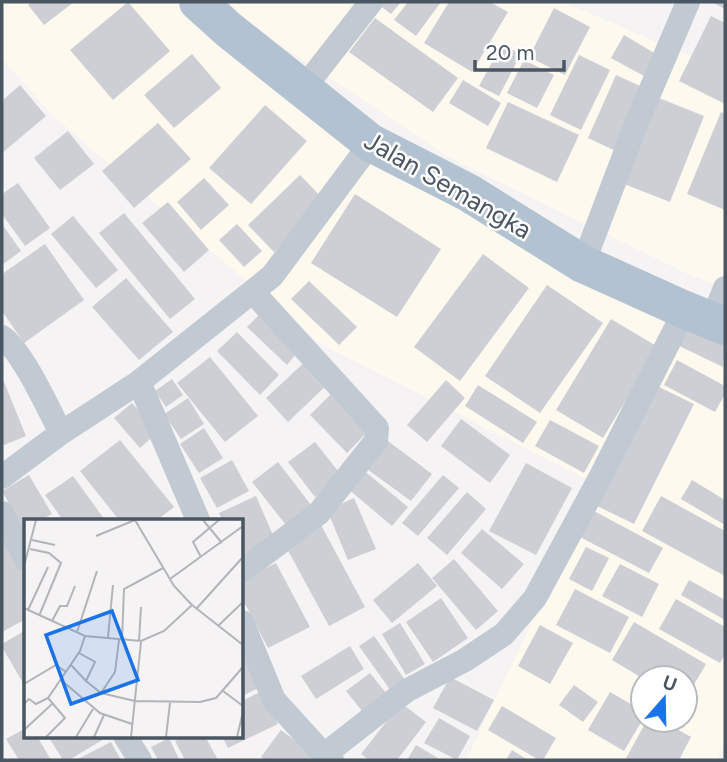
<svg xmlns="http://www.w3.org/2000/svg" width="727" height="762" viewBox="0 0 727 762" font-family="Figtree,sans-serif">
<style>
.commercial{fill:#fdf9ef;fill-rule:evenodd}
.building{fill:#cdcfd5}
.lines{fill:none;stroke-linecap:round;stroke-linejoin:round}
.street{stroke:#c1cad2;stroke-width:24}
.primary{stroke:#b3c2d1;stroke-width:38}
.labels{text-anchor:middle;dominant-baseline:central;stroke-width:5;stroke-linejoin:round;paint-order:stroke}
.street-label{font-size:26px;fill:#4a5661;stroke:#fff}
.inset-road{fill:none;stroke:#b1b4b9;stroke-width:2}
.view{fill:#1a73e8;fill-opacity:0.15;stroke:#1a73e8;stroke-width:3.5}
.inset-edge{fill:none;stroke:#4a5661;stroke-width:3.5}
</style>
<rect width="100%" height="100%" fill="#f5f3f3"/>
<path class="commercial" d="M2 2H206L426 187 725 335V741L717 760H466L598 485 319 343 53 116 2 59ZM643 678H685V720H643Z
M226 2H563L725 71V288L692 276 448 157 247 23Z"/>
<path class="building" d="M32 2H74L44 25 28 5Z
M128 2 170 51 113 100 70 50Z
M375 2H401L391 14Z
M408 2H441L416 36 394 20Z
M449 2H490L508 12 472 72 424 43Z
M712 2H725V9Z
M554 8 590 27 565 75 529 57Z
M711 16 725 23V104L679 81Z
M375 18 458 78 433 112 349 52Z
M624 35 656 54 644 76 611 58Z
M502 44 521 54 499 96 479 86Z
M192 54 221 88 174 128 144 95Z
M579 55 610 70 581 130 550 115Z
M524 60 554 75 537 108 507 93Z
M616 75 649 90 620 153 588 138Z
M463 80 501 103 488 126 449 103Z
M20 85 46 116 2 153V101Z
M659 98 704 116 670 202 624 184Z
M508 102 579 135 557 182 486 148Z
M265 105 307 141 251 204 209 168Z
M721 112 725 114V210L687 194Z
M158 123 191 159 134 208 102 171Z
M68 131 94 164 60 190 34 158Z
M300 175 326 202 274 252 248 225Z
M204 178 229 205 201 230 177 202Z
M18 183 50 228 25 246 2 214V194Z
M355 194 441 249 397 317 311 263Z
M168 202 209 250 184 272 142 223Z
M124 213 195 299 170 319 99 233Z
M73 216 118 270 96 288 51 234Z
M2 224 21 251 2 265Z
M237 224 262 251 244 267 219 240Z
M45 244 84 300 24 343 2 311V274Z
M483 254 529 288 460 381 414 347Z
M126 278 173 332 139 360 92 307Z
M309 281 357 327 339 345 291 299Z
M547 285 603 323 540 413 485 376Z
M266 308 301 348 287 365 247 327Z
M611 319 658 347 603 438 556 410Z
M686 321 725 341 723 367 675 344Z
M237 332 279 375 260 395 217 351Z
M210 357 258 416 225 442 177 383Z
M309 358 330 382 288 422 266 398Z
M677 360 725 386V394L715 412 664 385Z
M2 377 26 436 2 446Z
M172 379 183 395 166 407 155 391Z
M446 380 465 398 427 442 407 425Z
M653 384 694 404 634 524 593 504Z
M478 385 537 422 523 443 465 406Z
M336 389 373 426 347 453 310 415Z
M188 398 204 424 181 439 164 414Z
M132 403 158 432 140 448 114 418Z
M461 419 510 455 490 483 441 446Z
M550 420 599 446 584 473 535 446Z
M204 428 223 458 199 473 180 444Z
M120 440 174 507 157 520H119L80 471Z
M388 441 432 474 411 501 367 469Z
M315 442 342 476 315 497 288 462Z
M232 460 249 491 217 508 200 478Z
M278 462 311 505 286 525 252 482Z
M526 463 572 488 536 555 489 531Z
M362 469 408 507 392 526 347 488Z
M29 475 52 514 41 520H26V529L24 531 2 491Z
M443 475 459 488 418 536 402 523Z
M73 476 105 520H63L45 495Z
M692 480 725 500V525L681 499Z
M467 492 486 509 447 555 427 538Z
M256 496 276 542 242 557V520H222L219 513Z
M661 496 725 531V576L642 531Z
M354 498 376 549 348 560 327 510Z
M594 511 663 548 649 573 580 537Z
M321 525 365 607 329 626 285 545Z
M482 529 524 564 502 589 461 553Z
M4 532 26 574V619L2 632V533Z
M586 547 609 558 592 591 569 579Z
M454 559 498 611 476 630 432 578Z
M276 563 310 627 268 648 242 598V580Z
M418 563 437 586 392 623 373 600Z
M620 564 659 584 642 617 602 596Z
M689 580 725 600V620L681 595Z
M575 589 629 617 610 653 556 625Z
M441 598 468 638 433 662 406 622Z
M676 599 725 627V655L720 663 659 629Z
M634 622 706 664 685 700V678H642L612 660Z
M400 623 425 664 406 675 382 634Z
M540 625 573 643 550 684 518 666Z
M26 630V688L2 647V644Z
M374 636 408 684 393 694 359 646Z
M350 646 364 669 316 699 301 676Z
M250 659 263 686 242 696V663Z
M370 673 390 698 366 716 346 691Z
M450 677 494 700 477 731 433 708Z
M574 685 598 702 583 722 559 705Z
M262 691 278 724 228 748 222 736H242V701Z
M610 692 643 711V719L624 751 588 730Z
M401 703 426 722 397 760H369L361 754Z
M502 706 556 738 543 760H539L488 730Z
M439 718 470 736 457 760 424 743Z
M647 720H661L691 737 679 760H625Z
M26 728V736H37L51 760H19L6 739Z
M281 730 321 760H265L261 757Z
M48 736H102L104 739 69 760H63Z
M186 736H205L218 760H185L175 741Z
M169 738 179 759 158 760 151 747Z
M111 742 121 760H76Z
M416 745 441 760H407Z
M512 750 528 760H506Z"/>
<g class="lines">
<path class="street" d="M303 89 371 2
M583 264 637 122 688 2
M712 321 725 288
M2 337C23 352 48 408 61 433
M139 382 198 520
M2 477 61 433 139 382 272 276 371 143
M2 513 26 559
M242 571 318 514 376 441 377 428 253 292
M242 622 274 700 324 755 332 760
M125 736 140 760
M324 755 406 691 465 660 504 634 535 598 601 476 685 310"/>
<path class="primary" d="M198 2 229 30 371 143 469 193 583 264 685 310 725 326"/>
</g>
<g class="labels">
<g class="street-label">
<text transform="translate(448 185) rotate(30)">Jalan Semangka</text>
</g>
</g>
<g transform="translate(24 519)">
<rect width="219" height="219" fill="#f5f3f3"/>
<path class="inset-road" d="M111 1 150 67 168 86M179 1 198 24M72 17 111 1M8 21 31 26M6 30 25 34 37 44 15 97M177 38 169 23 195 1M0 47 12 1M146 60 219 7M0 89 61 117 117 122 140 112 168 86 219 126M173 89 219 38M4 91 24 48M28 102 36 87H43L51 67M195 106 219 83M53 113 73 52M84 118 89 66M98 121 100 70 139 49M115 122 117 88M47 146 62 162 71 143 55 134M37 161 76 194 108 205M62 162 77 174 111 182 176 183 192 179 219 148M0 165 32 146 42 153M199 172 219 187M77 174 91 153 95 121M0 185 5 180 12 185 24 179 56 132 61 117M0 211 28 185M22 218 41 199 24 179M52 218 69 190M70 218 80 196M107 218 117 123M142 218 146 184M213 218 219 193"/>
<path class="view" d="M88 92 114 161 47 185 22 116Z"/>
<rect width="219" height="219" class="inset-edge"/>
</g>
<rect width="727" height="762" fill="none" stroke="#4a5661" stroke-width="7"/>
<g transform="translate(664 699) rotate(20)"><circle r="33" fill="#ffffff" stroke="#b7bbc0" stroke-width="2"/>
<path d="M0-5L12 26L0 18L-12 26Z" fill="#1a73e8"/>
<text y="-10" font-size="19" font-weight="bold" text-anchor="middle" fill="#4a5661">U</text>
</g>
<path d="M475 60v10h89v-10" fill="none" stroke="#4a5661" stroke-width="3.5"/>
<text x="486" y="60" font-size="21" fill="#4a5661" stroke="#ffffff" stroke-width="5" paint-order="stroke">20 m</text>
</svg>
